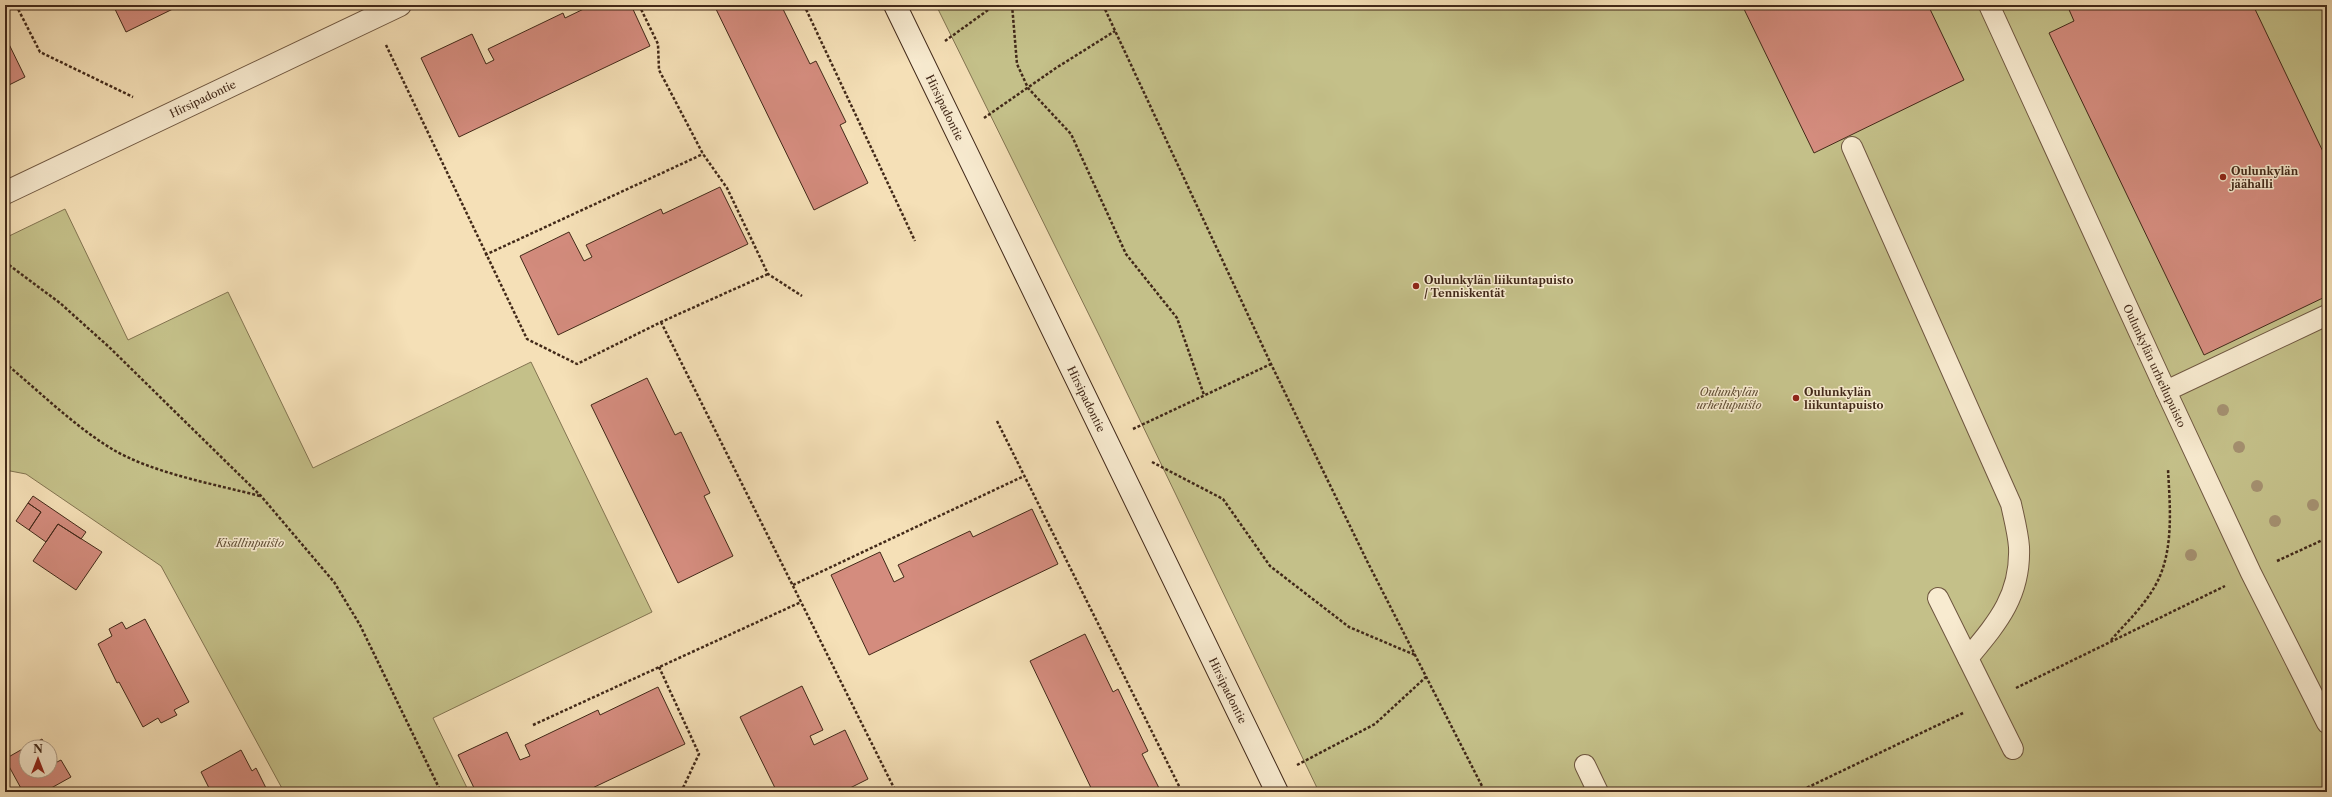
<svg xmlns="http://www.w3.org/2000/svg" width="2332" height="797" viewBox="0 0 2332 797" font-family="'Libre Caslon Text',serif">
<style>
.green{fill:#c4c089;stroke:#837451}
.building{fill:#d48c7e;stroke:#422919}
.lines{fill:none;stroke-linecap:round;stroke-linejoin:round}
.lane-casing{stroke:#6f5740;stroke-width:22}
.street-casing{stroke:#6f5740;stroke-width:24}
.secondary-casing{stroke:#422919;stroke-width:24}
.path{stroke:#422919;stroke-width:2.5;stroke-dasharray:3 2;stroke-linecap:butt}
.lane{stroke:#f8ebd0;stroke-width:20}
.street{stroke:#f8ebd0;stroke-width:22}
.secondary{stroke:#f8ebd0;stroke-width:22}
.tree{fill:#a49070}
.poi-dot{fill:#8f2418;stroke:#f8ebd0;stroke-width:1.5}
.labels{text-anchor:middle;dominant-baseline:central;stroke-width:3;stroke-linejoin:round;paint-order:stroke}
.street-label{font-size:11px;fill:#422919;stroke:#f8ebd0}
.poi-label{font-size:11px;font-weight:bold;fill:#422919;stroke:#f8ebd0;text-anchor:start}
.park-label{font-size:11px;font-style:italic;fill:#624f35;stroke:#f8ebd0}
</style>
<rect width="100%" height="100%" fill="#f5e0b7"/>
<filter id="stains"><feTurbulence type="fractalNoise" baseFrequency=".005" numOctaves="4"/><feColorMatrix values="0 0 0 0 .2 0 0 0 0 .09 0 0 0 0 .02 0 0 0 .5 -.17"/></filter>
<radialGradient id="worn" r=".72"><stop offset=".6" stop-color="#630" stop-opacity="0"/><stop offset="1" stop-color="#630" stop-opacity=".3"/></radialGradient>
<path class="green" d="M936 5H2327V792H1319L1100 337Z
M65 209 128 340 228 292 313 468 531 362 652 612 433 718 469 792H284L161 566 26 474 5 470V238Z"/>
<path class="building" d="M113 5H181L126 32Z
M592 5H631L650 46 459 137 421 58 472 34 486 64 494 60 488 49 563 13 565 18Z
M714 5H781L810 64 816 61 846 122 840 125 868 183 814 210Z
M1742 5H1928L1964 80 1814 153Z
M2067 5H2253L2327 160V296L2204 355 2049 33 2074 21Z
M5 36 25 77 5 87Z
M720 187 748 244 558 335 520 256 569 232 584 261 592 257 586 245 661 209 663 214Z
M647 378 675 435 681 432 710 493 704 496 733 556 678 583 591 405Z
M33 496 86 532 81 539 58 524 46 542 29 530 41 512 28 503Z
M28 503 41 512 29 530 16 521Z
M1032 509 1058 564 869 655 831 575 880 552 894 582 904 577 898 565 970 531 973 537Z
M58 524 102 552 76 590 33 561Z
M145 619 189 702 174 710 177 715 161 723 158 718 143 727 119 682 117 683 98 644 112 636 109 629 122 622 126 629Z
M1085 634 1113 692 1118 689 1148 751 1142 754 1161 792H1093L1030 661Z
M802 686 823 730 810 736 814 745 845 730 868 779 842 792H777L740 717Z
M658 687 685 744 584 792H476L458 755 507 732 520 760 530 756 525 745 598 710 600 715Z
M42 739 46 747H27Z
M26 747V771H50V754L55 763 61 760 71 777 44 792H23L5 759Z
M241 750 252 771 256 768 268 792H211L201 772Z"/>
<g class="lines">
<g class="lane-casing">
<g id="lane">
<path id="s1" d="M1989 5 2166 391 2251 573 2327 723"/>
<path d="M1852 147 2011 504C2014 518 2018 533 2019 547 2021 596 1997 623 1968 658"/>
<path d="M2166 391 2327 315"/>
<path d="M1938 598 2013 749"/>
<path d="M1585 765 1598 792"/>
</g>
</g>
<g class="street-casing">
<g id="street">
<path id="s2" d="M5 193 400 5"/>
</g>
</g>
<g class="secondary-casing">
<g id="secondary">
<path id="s3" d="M895 5 1277 792"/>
</g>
</g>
<path class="path" d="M16 5 40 52 133 97
M639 5 658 44 659 70 703 154 727 188 768 274 802 296
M804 5 915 241
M1012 5 1017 64 1028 88 1071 134 1126 254 1177 318 1204 395
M1103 5 1271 364 1367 561 1485 792
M945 41 995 5
M386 45 527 339 577 364 661 322 768 274
M984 118 1056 68 1115 31
M485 255 703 154
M5 262 60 303 109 347 261 496 334 582 360 625 441 792
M661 322 896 792
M5 363C40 392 73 425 112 449 152 473 214 484 260 496
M997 421 1182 792
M1133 429 1271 364
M1152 462 1223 499 1270 566 1349 627 1415 655
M2277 561 2327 538
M793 585 1024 476
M2111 640C2125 624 2141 609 2152 591 2175 556 2170 509 2168 469
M659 667 699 754 681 792
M2016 688 2225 586
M533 725 801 602
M1297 765 1375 724 1426 677
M1798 792 1963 713"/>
<use href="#lane" class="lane"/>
<use href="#street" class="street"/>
<use href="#secondary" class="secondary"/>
</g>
<g class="tree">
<circle cx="2223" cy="410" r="6"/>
<circle cx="2239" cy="447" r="6"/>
<circle cx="2257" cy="486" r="6"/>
<circle cx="2313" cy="505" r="6"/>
<circle cx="2275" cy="521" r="6"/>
<circle cx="2191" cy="555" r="6"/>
</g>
<g class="poi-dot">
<circle cx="2223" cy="177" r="4"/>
<circle cx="1416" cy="286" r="4"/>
<circle cx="1796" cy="398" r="4"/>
</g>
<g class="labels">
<g class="street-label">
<text stroke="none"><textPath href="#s2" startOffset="219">Hirsipadontie</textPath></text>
<text stroke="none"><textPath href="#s3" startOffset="114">Hirsipadontie</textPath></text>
<text stroke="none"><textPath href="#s1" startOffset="397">Oulunkylän urheilupuisto</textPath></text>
<text stroke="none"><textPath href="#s3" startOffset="438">Hirsipadontie</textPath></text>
<text stroke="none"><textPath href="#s3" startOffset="762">Hirsipadontie</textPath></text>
</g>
<g class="poi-label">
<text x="2231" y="171">Oulunkylän<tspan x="2231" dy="13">jäähalli</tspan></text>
<text x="1424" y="280">Oulunkylän liikuntapuisto<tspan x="1424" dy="13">/ Tenniskentät</tspan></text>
<text x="1804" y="392">Oulunkylän<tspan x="1804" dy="13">liikuntapuisto</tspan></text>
</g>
<g class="park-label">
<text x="1729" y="392">Oulunkylän<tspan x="1729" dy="13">urheilupuisto</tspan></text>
<text x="250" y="543">Kisällinpuisto</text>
</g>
</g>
<rect width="2332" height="797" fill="none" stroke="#f5e0b7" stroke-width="20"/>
<rect x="6" y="6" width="2320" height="785" fill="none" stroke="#422919" stroke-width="2"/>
<rect x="10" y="10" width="2312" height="777" fill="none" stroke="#422919"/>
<g transform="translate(38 759)"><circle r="19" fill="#f8ebd0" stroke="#af9d87"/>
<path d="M0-3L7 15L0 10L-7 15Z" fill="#8f2418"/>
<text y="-6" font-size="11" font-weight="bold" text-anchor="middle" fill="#422919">N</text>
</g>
<rect width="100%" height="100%" filter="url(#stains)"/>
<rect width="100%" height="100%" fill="url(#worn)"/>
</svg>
